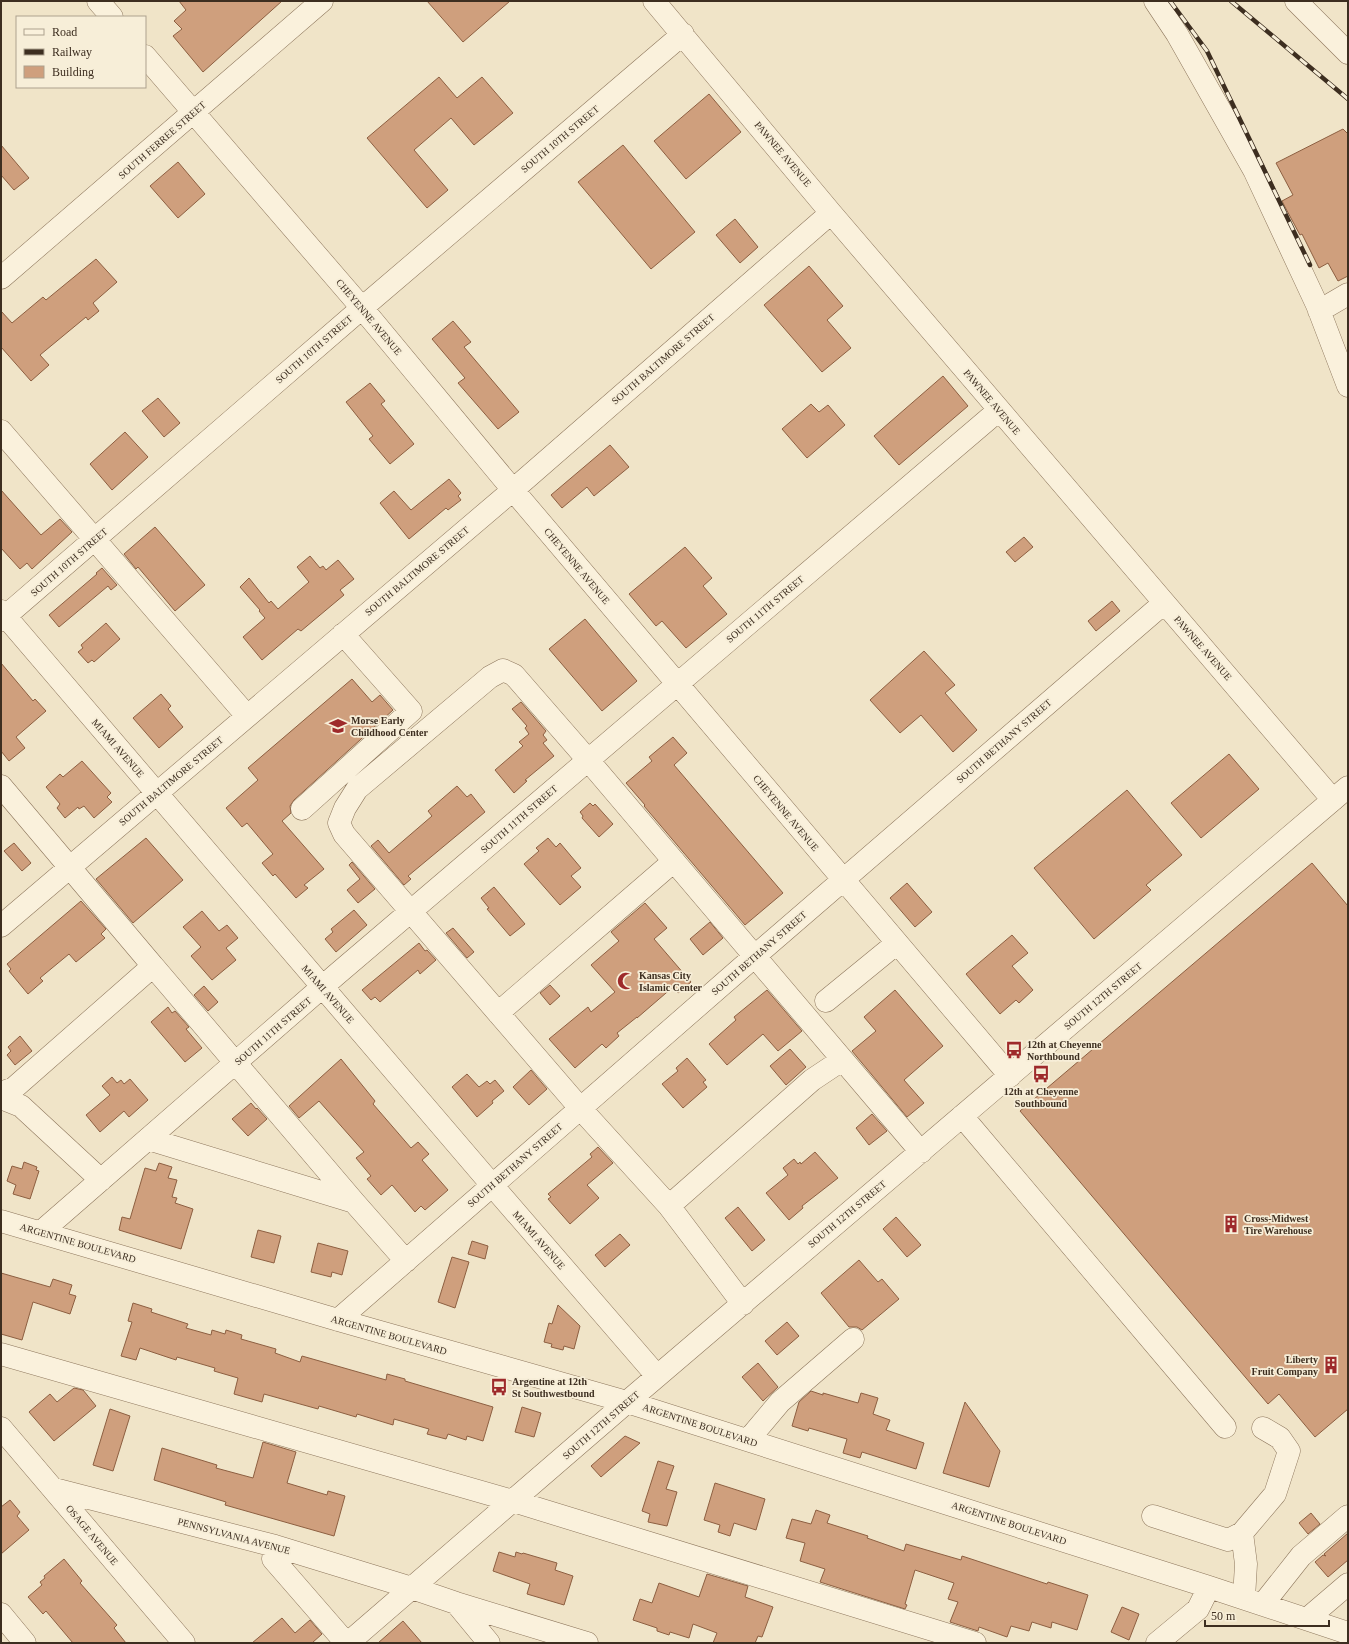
<svg xmlns="http://www.w3.org/2000/svg" width="1349" height="1644" viewBox="0 0 1349 1644" font-family="'Times New Roman',serif">
<style>
.building{fill:#cf9f7d;stroke:#8d5f41}
.lines{fill:none;stroke-linecap:round;stroke-linejoin:round}
.minor-casing{stroke:#8d765c;stroke-width:23}
.minor{stroke:#faf1dc;stroke-width:22}
.rail-casing{stroke:#3d2e20;stroke-width:4.5}
.rail{stroke:#f7eed8;stroke-width:3;stroke-dasharray:9;stroke-linecap:butt}
.labels{text-anchor:middle;dominant-baseline:central;stroke-width:3.5;stroke-linejoin:round;paint-order:stroke}
.street-label{font-size:10px;fill:#3d2e20;stroke:#f7eed8}
.poi-label{font-size:10px;font-weight:bold;fill:#3d2e20;stroke:#f7eed8;text-anchor:start}
</style>
<rect width="100%" height="100%" fill="#f0e4c8"/>
<path class="building" d="M179 1H282L203 72 173 36 182 29 174 21 186 10Z
M427 1H510L463 42Z
M439 77 457 98 482 77 513 113 474 145 451 118 414 150 448 190 427 208 367 138Z
M709 94 741 132 686 179 654 141Z
M1343 129 1348 134V276L1338 281 1328 263 1319 268 1302 234 1300 235 1285 207 1282 201 1293 195 1276 163Z
M1 145 29 178 14 190 1 175Z
M623 145 695 232 651 269 578 182Z
M178 162 205 194 178 218 150 186Z
M735 219 758 247 740 263 716 235Z
M96 259 117 282 93 303 99 311 88 320 86 317 40 355 49 365 31 381 1 347V311L12 323 43 297 46 300Z
M809 266 843 306 827 320 851 348 822 372 764 305Z
M453 321 471 342 464 347 519 412 498 429 458 383 465 378 432 339Z
M943 376 968 406 899 465 874 436Z
M370 383 385 401 381 404 414 444 390 464 369 439 373 436 346 402Z
M158 398 180 423 164 437 142 411Z
M811 404 819 412 828 405 845 425 807 458 782 429Z
M125 432 148 457 112 490 90 464Z
M610 445 629 467 594 496 587 487 562 508 551 495Z
M449 479 461 493 458 496 461 500 448 510 446 508 409 539 380 503 394 491 411 510Z
M1 490 41 535 60 519 72 532 32 569 27 563 20 569 1 548Z
M155 527 205 585 175 611 138 567 136 569 124 554Z
M1024 537 1033 547 1015 562 1006 552Z
M685 547 712 578 703 586 727 614 686 648 662 621 656 626 629 594Z
M310 556 320 568 323 566 326 570 338 560 354 579 340 590 344 595 301 631 298 629 262 660 243 637 265 618 259 611 260 610 240 587 249 578 269 603 271 601 278 609 309 582 297 567Z
M102 568 117 585 111 590 108 586 59 627 49 615 97 574 96 573Z
M1112 601 1120 611 1096 631 1088 621Z
M585 619 637 681 602 711 549 649Z
M106 623 120 639 94 662 92 660 88 663 78 652 83 648 81 645Z
M924 651 955 685 945 693 977 730 953 752 921 715 900 733 870 700Z
M1 663 33 701 35 699 46 711 16 737 25 748 9 761 1 751Z
M352 679 372 702 380 695 393 710 294 800 290 806 291 813 282 821 324 869 304 885 308 888 296 898 275 874 273 876 262 863 273 854 247 823 242 827 226 808 258 780 248 768Z
M161 694 171 706 168 709 183 727 159 748 133 718Z
M521 702 546 731 543 735 547 740 543 743 554 756 525 780 527 781 514 793 495 770 523 746 519 742 529 734 525 728 527 726 512 709Z
M673 737 687 753 674 765 783 893 745 925 644 806 645 805 626 783 652 761 649 757Z
M1229 754 1259 789 1201 838 1171 803Z
M82 761 111 793 107 797 112 802 94 818 84 806 79 809 78 807 65 818 57 808 60 804 46 787 60 774 63 777Z
M457 786 467 797 471 794 485 812 408 876 411 879 404 885 371 846 378 840 389 853 432 816 428 811Z
M1127 790 1182 855 1146 885 1151 890 1094 939 1034 868Z
M590 803 593 806 595 804 613 824 599 837 582 818 583 816 580 812Z
M146 838 183 880 133 923 96 879Z
M548 838 556 847 560 843 581 868 571 876 581 887 560 905 524 864 539 851 536 848Z
M14 843 31 863 22 871 4 851Z
M352 862 375 889 358 903 347 890 360 879 349 865Z
M1312 863 1348 906V1409L1315 1437 1279 1394 1268 1404 1020 1111Z
M907 883 932 912 915 927 890 898Z
M494 887 525 924 510 936 487 909 489 908 481 898Z
M81 901 106 929 101 934 105 938 76 962 69 954 40 978 43 981 28 994 9 971 11 969 7 964Z
M645 903 667 928 654 939 691 982 678 993 673 987 637 1018V1017L617 1033 619 1036 606 1048 602 1044 575 1068 549 1039 588 1007 591 1012 615 992 591 965 619 941 611 932Z
M354 910 367 925 336 952 325 939 333 932 331 929Z
M202 911 219 931 227 925 238 938 226 948 236 960 212 980 191 956 201 947 183 927Z
M710 922 723 938 703 955 690 939Z
M453 928 474 952 467 958 446 933Z
M1012 935 1028 953 1012 966 1033 990 1019 1003 1016 1000 1000 1014 966 974Z
M419 943 425 951 427 950 436 960 420 974 418 970 380 1002 375 997 371 1000 362 990Z
M550 985 560 996 550 1005 540 993Z
M204 986 218 1002 208 1011 194 995Z
M767 990 802 1031 778 1051 763 1034 727 1065 709 1044 736 1020 734 1017Z
M895 990 943 1046 904 1080 924 1103 907 1117 852 1051 876 1031 864 1017Z
M168 1007 172 1013 175 1011 189 1027 186 1029 202 1048 185 1062 151 1022Z
M20 1036 32 1051 15 1065 7 1055 11 1051 8 1047Z
M790 1049 806 1067 786 1085 770 1066Z
M687 1058 706 1080 703 1082 707 1087 683 1108 662 1084 678 1071 676 1068Z
M341 1059 375 1101 373 1104 411 1148 418 1142 429 1154 422 1160 448 1190 425 1210 421 1206 415 1212 392 1185 381 1195 367 1179 371 1176 356 1158 364 1152 319 1101 299 1118 289 1106Z
M531 1070 547 1089 529 1105 513 1087Z
M467 1074 479 1087 487 1081 490 1084 495 1080 504 1091 492 1101 493 1103 477 1117 452 1087Z
M112 1077 117 1083 121 1080 124 1084 130 1079 148 1100 129 1117 124 1111 100 1132 86 1115 110 1095 102 1086Z
M251 1103 256 1109 257 1108 267 1119 248 1136 232 1119Z
M872 1114 887 1131 869 1145 856 1128Z
M598 1147 613 1163 587 1185 599 1198 570 1224 548 1199 551 1197 548 1194 592 1157 590 1154Z
M815 1152 838 1178 802 1206 803 1208 789 1220 766 1193 788 1175 783 1168 794 1159 798 1164 800 1162 801 1164Z
M24 1162 37 1167 36 1170 39 1171 30 1199 13 1194 16 1185 7 1181 12 1166 22 1169Z
M159 1163 172 1167 168 1178 177 1180 172 1197 177 1198 175 1203 193 1209 181 1249 119 1230 122 1217 130 1219 145 1168 156 1171Z
M738 1207 765 1240 752 1251 725 1218Z
M896 1217 921 1245 907 1257 883 1229Z
M258 1230 281 1236 274 1263 251 1257Z
M620 1234 630 1245 605 1267 595 1255Z
M472 1241 488 1246 485 1259 468 1254Z
M318 1243 348 1251 342 1275 332 1272 331 1277 311 1272Z
M452 1257 469 1262 455 1308 438 1302Z
M859 1260 878 1282 882 1279 899 1299 862 1330 857 1327H849L821 1293Z
M1 1273 50 1287 53 1279 72 1285 69 1294 76 1296 70 1314 33 1302 22 1340 1 1334Z
M133 1303 152 1309 151 1312 188 1324 186 1328 211 1335 212 1330 225 1334 226 1330 242 1335 241 1339 276 1349 275 1353 300 1362 302 1356 386 1380 387 1374 405 1379V1381L493 1407 483 1441 467 1436 466 1440 448 1434 446 1439 427 1434 429 1429 394 1419 393 1425 357 1414 356 1417 319 1406 318 1409 264 1394 262 1402 234 1394 238 1378 214 1371 215 1368 177 1357 176 1360 140 1348 136 1360 121 1356 132 1322 128 1321Z
M558 1305 580 1326 574 1349 564 1346 563 1350 551 1347 552 1344 544 1342 549 1323 552 1324Z
M787 1322 799 1336 777 1355 765 1341Z
M758 1363 778 1387 763 1401 742 1377Z
M74 1388 83 1390 96 1406 54 1441 29 1412 50 1394 57 1402Z
M811 1391 823 1395V1393L858 1403 861 1393 878 1398 873 1414 890 1420 886 1430 924 1443 916 1469 862 1452 860 1458 843 1453 847 1439 809 1428 808 1431 792 1426 799 1402Z
M965 1402 1000 1451 989 1487 943 1473Z
M522 1407 541 1413 534 1437 515 1432Z
M110 1409 130 1416 113 1471 93 1465Z
M625 1436 640 1443 601 1477 591 1466Z
M263 1442 296 1452 287 1483 327 1495 328 1491 345 1496 334 1536 225 1505 226 1502 154 1480 162 1448 217 1465 216 1468 253 1478Z
M658 1461 674 1466 666 1489 677 1492 667 1526 648 1522 650 1514 642 1511Z
M715 1483 765 1499 756 1530 734 1523 730 1536 718 1532 720 1525 704 1520Z
M10 1500 20 1512 17 1516 29 1530 1 1554V1507Z
M816 1510 830 1515 827 1523 868 1536 867 1538 904 1551 906 1544 961 1560 962 1556 1047 1584 1048 1582 1088 1595 1077 1630 1052 1622 1051 1628 1032 1622 1029 1631 1011 1626 1007 1637 979 1627 978 1631 950 1622 958 1602 948 1599 954 1583 915 1570 905 1604 907 1605 905 1609 820 1582 825 1569 800 1561 805 1543 786 1538 792 1519 811 1524Z
M1311 1513 1320 1524 1308 1534 1299 1523Z
M1348 1533V1560L1328 1577 1315 1562 1323 1555 1326 1556 1324 1554Z
M499 1552 515 1557 516 1552 522 1554 523 1553 557 1563 555 1570 573 1576 564 1605 527 1594 530 1584 493 1571Z
M64 1559 82 1581 80 1583 117 1625 114 1628 126 1643H73L46 1611 43 1614 28 1597 42 1585 40 1582 45 1578 44 1576Z
M707 1574 748 1586 745 1597 773 1607 762 1637 758 1636 755 1643H713L717 1633 693 1624 689 1638 670 1632 669 1635 657 1631V1628L633 1620 640 1599 652 1603 659 1583 699 1597Z
M1122 1607 1139 1614 1129 1640 1111 1632Z
M282 1618 295 1633 310 1620 322 1634 312 1643H252Z
M403 1621 422 1643H378Z"/>
<g class="lines">
<g class="minor-casing">
<path id="minor" d="M98 1 112 17
M654 1 831 213 1333 800
M1155 1 1177 34 1254 170 1317 305 1348 386
M1296 1 1348 53
M145 56 362 308 513 490 1010 1076
M1 278 322 1
M1319 311 1348 294
M1 431 247 716
M1 611 492 1185 657 1376
M1 620 362 308 683 34
M1 786 153 966 14 1088 1 1093
M302 809 411 711 343 634
M1 926 513 490 831 213
M153 966 354 1202 406 1261
M826 1001 897 943
M498 1013 674 861
M842 1060 812 1080 669 1206 580 1108 344 834 339 823 345 808 357 789 490 677 503 670 514 675 588 760 921 1152
M1 1098 21 1106 101 1180
M962 1116 1225 1427
M148 1139 354 1202
M669 1206 743 1304
M1 1221 338 1320 627 1402 1209 1587 1348 1633
M41 1232 336 975 999 410
M338 1320 755 956 1164 603
M1 1354 513 1501 975 1643
M1 1428 184 1643
M748 1440 780 1402 853 1339
M54 1489 275 1546 412 1588 456 1603 587 1643
M1153 1516 1228 1540 1242 1533
M275 1546 273 1559 346 1643
M1244 1598 1246 1564 1242 1533 1275 1494 1289 1451 1280 1438 1263 1428
M456 1603 489 1643
M1263 1604 1301 1556 1348 1516
M1 1614 25 1643
M1307 1619 1348 1584
M348 1643 627 1402 1348 787
M1157 1643 1198 1609 1209 1587"/>
</g>
<use href="#minor" class="minor"/>
<g class="rail-casing">
<path id="rail" d="M1170 1 1207 51 1310 265
M1231 1 1348 99"/>
</g>
<use href="#rail" class="rail"/>
</g>
<defs>
<g id="school-bare" transform="scale(1.38)"><path d="M0-5L7-2L0 1L-7-2ZM-4 1L0 2.5L4 1V4Q0 6-4 4Z" fill="#9e2a2b" stroke="#f7eed8" stroke-width="2.5" paint-order="stroke"/></g>
<g id="mosque-bare" transform="scale(1.38)"><path d="M3.5-4.9A6 6 0 1 0 3.5 4.9A5 5 0 1 1 3.5-4.9Z" fill="#9e2a2b" stroke="#f7eed8" stroke-width="2.5" paint-order="stroke"/></g>
<g id="bus-bare" transform="scale(1.38)"><path d="M-5-6H5V4H4V6H2V4H-2V6H-4V4H-5ZM-3.5-4V0h7V-4ZM-3.5 1.2v1.5H-2V1.2ZM2 1.2v1.5H3.5V1.2Z" fill="#9e2a2b" stroke="#f7eed8" stroke-width="2.5" paint-order="stroke"/></g>
<g id="building-bare" transform="scale(1.38)"><path d="M-4-6H4V6H1V3H-1V6H-4ZM-2.5-4.3h1.7v1.8h-1.7ZM.8-4.3h1.7v1.8H.8ZM-2.5-1h1.7V.8h-1.7ZM.8-1h1.7V.8H.8Z" fill="#9e2a2b" stroke="#f7eed8" stroke-width="2.5" paint-order="stroke"/></g>
</defs>
<g fill-rule="evenodd">
<use href="#school-bare" x="338" y="726"/>
<use href="#mosque-bare" x="626" y="981"/>
<use href="#bus-bare" x="1014" y="1050"/>
<use href="#bus-bare" x="1041" y="1074"/>
<use href="#building-bare" x="1231" y="1224"/>
<use href="#building-bare" x="1331" y="1365"/>
<use href="#bus-bare" x="499" y="1387"/>
</g>
<g class="labels">
<g class="street-label">
<text transform="translate(560 139) rotate(-40)">SOUTH 10TH STREET</text>
<text transform="translate(162 140) rotate(-41)">SOUTH FERREE STREET</text>
<text transform="translate(783 154) rotate(50)">PAWNEE AVENUE</text>
<text transform="translate(369 317) rotate(50)">CHEYENNE AVENUE</text>
<text transform="translate(314 349) rotate(-41)">SOUTH 10TH STREET</text>
<text transform="translate(663 359) rotate(-41)">SOUTH BALTIMORE STREET</text>
<text transform="translate(992 402) rotate(50)">PAWNEE AVENUE</text>
<text transform="translate(69 562) rotate(-41)">SOUTH 10TH STREET</text>
<text transform="translate(577 566) rotate(50)">CHEYENNE AVENUE</text>
<text transform="translate(417 571) rotate(-40)">SOUTH BALTIMORE STREET</text>
<text transform="translate(765 609) rotate(-40)">SOUTH 11TH STREET</text>
<text transform="translate(1203 648) rotate(49)">PAWNEE AVENUE</text>
<text transform="translate(1004 741) rotate(-41)">SOUTH BETHANY STREET</text>
<text transform="translate(118 748) rotate(49)">MIAMI AVENUE</text>
<text transform="translate(171 781) rotate(-40)">SOUTH BALTIMORE STREET</text>
<text transform="translate(786 813) rotate(50)">CHEYENNE AVENUE</text>
<text transform="translate(519 819) rotate(-41)">SOUTH 11TH STREET</text>
<text transform="translate(759 953) rotate(-41)">SOUTH BETHANY STREET</text>
<text transform="translate(328 994) rotate(49)">MIAMI AVENUE</text>
<text transform="translate(1103 996) rotate(-40)">SOUTH 12TH STREET</text>
<text transform="translate(273 1031) rotate(-41)">SOUTH 11TH STREET</text>
<text transform="translate(515 1165) rotate(-41)">SOUTH BETHANY STREET</text>
<text transform="translate(847 1214) rotate(-40)">SOUTH 12TH STREET</text>
<text transform="translate(539 1240) rotate(49)">MIAMI AVENUE</text>
<text transform="translate(78 1243) rotate(16)">ARGENTINE BOULEVARD</text>
<text transform="translate(389 1335) rotate(16)">ARGENTINE BOULEVARD</text>
<text transform="translate(601 1425) rotate(-41)">SOUTH 12TH STREET</text>
<text transform="translate(700 1425) rotate(18)">ARGENTINE BOULEVARD</text>
<text transform="translate(1009 1523) rotate(18)">ARGENTINE BOULEVARD</text>
<text transform="translate(92 1535) rotate(50)">OSAGE AVENUE</text>
<text transform="translate(234 1536) rotate(15)">PENNSYLVANIA AVENUE</text>
</g>
<g class="poi-label">
<text x="351" y="720">Morse Early<tspan x="351" dy="12">Childhood Center</tspan></text>
<text x="639" y="975">Kansas City<tspan x="639" dy="12">Islamic Center</tspan></text>
<text x="1027" y="1044">12th at Cheyenne<tspan x="1027" dy="12">Northbound</tspan></text>
<text x="1041" y="1091" text-anchor="middle">12th at Cheyenne<tspan x="1041" dy="12">Southbound</tspan></text>
<text x="1244" y="1218">Cross-Midwest<tspan x="1244" dy="12">Tire Warehouse</tspan></text>
<text x="1318" y="1359" text-anchor="end">Liberty<tspan x="1318" dy="12">Fruit Company</tspan></text>
<text x="512" y="1381">Argentine at 12th<tspan x="512" dy="12">St Southwestbound</tspan></text>
</g>
</g>
<rect width="1349" height="1644" fill="none" stroke="#3d2e20" stroke-width="4"/>
<rect x="16" y="16" width="130" height="72" fill="#f7eed8" stroke="#ada18e"/>
<rect x="24" y="29" width="20" height="6" fill="#faf1dc" stroke="#ada18e"/>
<text x="52" y="36" font-size="12" fill="#3d2e20">Road</text>
<rect x="24" y="49" width="20" height="6" fill="#3d2e20" stroke="#ada18e"/>
<text x="52" y="56" font-size="12" fill="#3d2e20">Railway</text>
<rect x="24" y="66" width="20" height="12" fill="#cf9f7d" stroke="#ada18e"/>
<text x="52" y="76" font-size="12" fill="#3d2e20">Building</text>
<path d="M1205 1620v6h124v-6" fill="none" stroke="#3d2e20" stroke-width="2"/>
<text x="1211" y="1620" font-size="12" fill="#3d2e20" stroke="#f7eed8" stroke-width="3" paint-order="stroke">50 m</text>
</svg>
